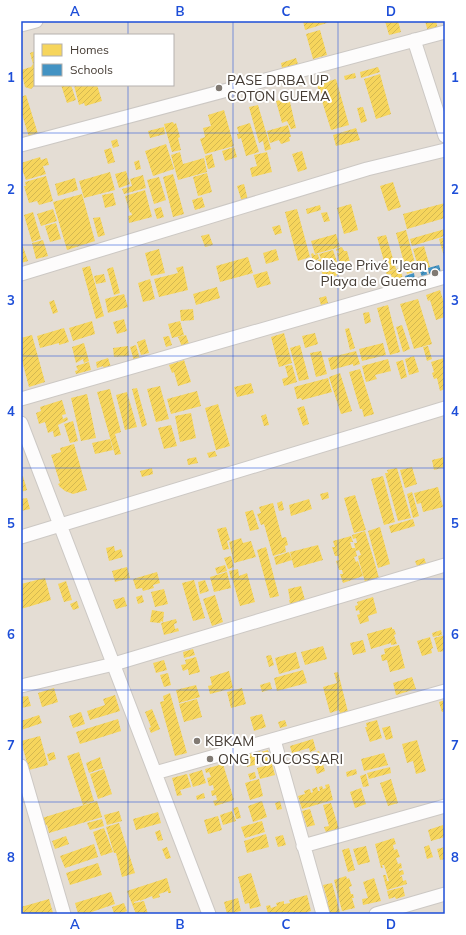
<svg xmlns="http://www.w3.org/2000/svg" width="466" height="935" viewBox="0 0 466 935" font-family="Mulish,sans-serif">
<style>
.residential{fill:#e4ddd4;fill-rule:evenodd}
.homes{fill:url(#homes-hatch)}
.schools{fill:url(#schools-hatch)}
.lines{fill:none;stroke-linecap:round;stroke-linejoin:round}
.minor-casing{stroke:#ccc8c4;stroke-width:15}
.minor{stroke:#fdfcfc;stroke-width:13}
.grid{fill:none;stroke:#1d4ed8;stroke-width:1;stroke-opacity:0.55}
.poi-dot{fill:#817a73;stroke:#fff;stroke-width:1.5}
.labels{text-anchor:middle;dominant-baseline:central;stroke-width:4;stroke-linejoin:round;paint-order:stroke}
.poi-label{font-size:14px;fill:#453c34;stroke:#fff;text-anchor:start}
.neatline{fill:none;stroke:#1d4ed8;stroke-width:1.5}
.grid-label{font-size:13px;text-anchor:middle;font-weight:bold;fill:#1d4ed8}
</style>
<defs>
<pattern id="homes-hatch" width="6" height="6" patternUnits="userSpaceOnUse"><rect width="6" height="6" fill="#f6d55c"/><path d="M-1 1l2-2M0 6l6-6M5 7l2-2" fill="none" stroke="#d4b851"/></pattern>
<pattern id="schools-hatch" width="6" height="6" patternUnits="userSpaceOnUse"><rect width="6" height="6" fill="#4393c3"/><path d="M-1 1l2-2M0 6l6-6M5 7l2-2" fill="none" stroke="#3a799f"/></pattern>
</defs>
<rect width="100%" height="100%" fill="#f0ece8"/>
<path class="residential" d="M21 21H445V914H21ZM35 35H173V85H35Z"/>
<path class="homes" d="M303 21H329L330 22 305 30Z
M385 21H398L401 32 389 35Z
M425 21H436L438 29 428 32Z
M320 30 327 55 313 59 306 34Z
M35 51V85L31 89 25 87 21 70 31 67 33 64 30 53Z
M296 58 298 64 282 68 281 63Z
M378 67 380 72 361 78 360 72Z
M355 73 356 78 345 80 344 76Z
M380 74 391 114 376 119 364 79Z
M336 79 349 125 331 130 317 85Z
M61 85H71L76 100 67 103Z
M74 85H97L102 101 85 106 84 103 79 105Z
M26 95 38 134 29 137 21 111V97Z
M289 98 296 128 291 129 287 121 282 123 276 101Z
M258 105 271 149 265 151 263 141 259 143 249 107Z
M363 107 367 121 361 123 357 108Z
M224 110 234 146 205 154 200 139 205 137 203 128 211 126 208 115Z
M173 122 174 124 176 123 180 137 178 138 181 150 172 152 164 124Z
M250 123 259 152 246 156 241 138 238 139 237 134H239L237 127Z
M288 125 291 137H289L290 141 281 144 279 140 270 143 267 131Z
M164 127 165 134 150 138 148 131Z
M356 128 360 140 336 146 333 135Z
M117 139 119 146 113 148 111 141Z
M166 144 174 169 153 176 145 151Z
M234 147 237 157 225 161 222 151Z
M111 148 115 162 108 164 104 150Z
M302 151 307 169 298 172 292 154Z
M180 152 183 164 204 158 207 172 178 180 171 155Z
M267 152 272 172 252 177 250 168 257 166 254 155Z
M212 154 215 167 208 169 205 156Z
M40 157 41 160 47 158 49 165 43 166 46 174 26 180 21 167V163Z
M139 160 141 169 136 170 134 162Z
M126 171 130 184 119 188 115 174Z
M110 172 115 190 84 198 79 181Z
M207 173 212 192 198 196 193 177Z
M173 174 184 214 173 217 163 177Z
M143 175 146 188 124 194 122 189 132 186 130 179Z
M46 176 53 201 39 205 37 201 29 203 24 186H26L25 182Z
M159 177 166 200 154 204 147 180Z
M75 178 78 190 58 196 55 184Z
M393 182 401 207 388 211 380 186Z
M244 184 248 200 242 202 237 186Z
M145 190 152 217 129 223 128 216 132 215 131 212 130 213 125 196Z
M113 193 116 205 105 208 102 195Z
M82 194 95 241 67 250 53 202Z
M202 197 205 207 195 210 192 200Z
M445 203V218L407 229 403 214Z
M351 204 358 230 344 234 337 208Z
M320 205 321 210 307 214 306 209Z
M161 207 164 217 157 219 154 209Z
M53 209 57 221 41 226 37 214Z
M297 209 310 257 298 261 285 212Z
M33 212 41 239 32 242 24 215Z
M327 212 330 221 324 222 321 213Z
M100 217 105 235 98 237 93 218Z
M56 223 61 239 50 242 45 226Z
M280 225 282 233 275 235 272 227Z
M445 229V236L412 246 410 239Z
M406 230 417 271 407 274 396 233Z
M209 234 213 245 205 247 201 236Z
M336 234 340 247 315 254 311 241Z
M386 235 396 269 387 271 377 237Z
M445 237V260L439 239Z
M43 240 48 256 36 259 32 243Z
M21 241 28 261 21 263Z
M424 246 430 267 419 270 413 249Z
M342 247 344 251H347L351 266 341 268 337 253H339L338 250 336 251V249Z
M159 249 165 273 151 276 145 253Z
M276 249 279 260 266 264 263 253Z
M333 250 341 274 324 279 318 260 321 259 319 254Z
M313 253 314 255 318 254 319 259 313 261 311 254Z
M248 257 253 273 220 282 216 266Z
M90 266 104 316 96 319 82 268Z
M183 266 188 290 159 297 154 279 178 273 176 268Z
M113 267 120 293 114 295 107 269Z
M400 268 404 282 390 286 388 280 392 279 391 274 387 275 386 272Z
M267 271 271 284 257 288 253 275Z
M104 274 106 282 96 284 94 276Z
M150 279 155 299 143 302 138 283Z
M217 287 220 298 196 305 193 294Z
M440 290 445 306V317L436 320 430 300 428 301 426 295Z
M124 294 128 307 108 313 105 299Z
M326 296 328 303 321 305 319 298Z
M418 299 432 344 414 349 400 304Z
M54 300 58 312 53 314 49 302Z
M388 305 400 352 390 355 377 308Z
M193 309 194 320 181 321 180 310Z
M369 312 371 322 365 324 363 313Z
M124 319 127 331 117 334 113 322Z
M92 321 95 334 73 341 69 328Z
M180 321 184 335 172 338 168 324Z
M402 325 410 349 403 352 396 327Z
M64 328 69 342 59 345V343L40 348 37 336Z
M349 328 355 348 350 350 345 329Z
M284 333 292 363 279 367 271 337Z
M315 333 318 344 305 348 302 336Z
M32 335 45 382 29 387 21 357V338Z
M186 335 190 347 183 349 178 337Z
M169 336 172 345 166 347 163 337Z
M145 339 149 353 141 355 137 342Z
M84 343 89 361 84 363 83 359 76 363 72 347Z
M383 343 386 355 362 361 359 349Z
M136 345 140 359 134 361 130 347Z
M300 345 309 379 299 381 290 348Z
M128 346 129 356 114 357 113 348Z
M428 346 432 359 427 361 423 347Z
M321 351 327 374 316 377 310 353Z
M356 351 360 364 353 366V364L331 370 328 358Z
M414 356 419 372 409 375 405 359Z
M108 358 111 367 104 369 103 366 97 368 96 362Z
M444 358 445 362V389L440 391 437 378 434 379 432 373 434 372 431 362Z
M388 359 391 371 375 375 377 379 366 382 362 366Z
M184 360 191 382 178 386 174 372 172 373 169 365Z
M403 360 407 377 401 379 396 362Z
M89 362 91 370 76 374 75 371 78 370 76 366Z
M292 365 297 382 284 386 282 379 288 377 285 366Z
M360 369 374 414 364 417 362 409H360L349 372Z
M340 373 352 411 341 414 329 377Z
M328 378 332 392 302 400 301 398 297 399 294 387Z
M251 383 254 393 237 397 234 387Z
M160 386 169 419 156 422 147 389Z
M137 388 147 425 142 427 132 389Z
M110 389 121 432 115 434 121 454 115 455 97 392Z
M197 391 201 406 171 414 167 399Z
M127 392 137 427 125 430 116 395Z
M87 394 96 438 81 441 71 398Z
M62 400 66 414 62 415 63 419 67 417 68 420 58 425 61 435 54 437 53 431 48 433 45 422 39 424 36 413 41 411 40 407Z
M218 404 230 446 216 450 205 408Z
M304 406 309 424 303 426 297 408Z
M191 413 196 438 180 442 175 416Z
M266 414 269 425 264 426 261 416Z
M73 421 78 441 70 443 64 424Z
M171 425 177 446 164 449 158 428Z
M110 439 113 450 95 454 92 443Z
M74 444 87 490 73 494 65 491 60 487 58 484 60 483 51 455 61 452 60 448Z
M215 451 217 456 209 458 207 453Z
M196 457 198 463 188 465 187 459Z
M445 457V467L434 470 432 460Z
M412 467 417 484 405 488 400 470Z
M152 468 153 474 142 477 140 471Z
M397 468 411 518 398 521 385 473H388L387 470Z
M23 476 27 490 21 492V477Z
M383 476 395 522 384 525 371 479Z
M438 487 443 507 423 512 421 503 417 504 414 493Z
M328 492 329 498 322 500 320 494Z
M412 492 419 516 413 518 407 494Z
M355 495 366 530 354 533 344 498Z
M27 498 30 509 21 511V499Z
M309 499 312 509 291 516 289 505Z
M282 501 284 510 279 511 277 503Z
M273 503 282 538 286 537 288 545 285 546 286 552 273 556 264 524 261 525 257 514 261 513 259 507Z
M253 510 259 529 250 531 245 512Z
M413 519 415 526 391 533 389 526Z
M226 527 230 540 227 541 229 549 223 550 217 529Z
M380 527 390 564 378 568 368 531Z
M365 531 373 557 359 561 358 556 361 555 359 550 356 551 354 543H357L356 538 353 539 352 535Z
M351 536 353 542H350L352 548H355L357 556 354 557 356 562 358 561 363 576 343 583 340 574H343L342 570H339L336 561 339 560 338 556H335L332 547H335L333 541Z
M241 538 243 543 251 541 256 557 234 563 229 542Z
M318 545 323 560 294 568 290 552Z
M114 546 115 551 121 549 123 557 109 561 106 548Z
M266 547 279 596 270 598 257 550Z
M289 552 292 560 276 565 274 557Z
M231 556 234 567 228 569 224 558Z
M373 557 379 578 365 582 359 561Z
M424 558 426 563 417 566 415 561Z
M225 565 227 571 217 574 215 568Z
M127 567 130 578 115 582 112 571Z
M238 569 239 576 247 573 255 602 240 606 232 578 231 579 229 571Z
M157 572 160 583 153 585 154 588 143 591 142 588 136 589 133 579Z
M227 572 231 588 214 592 210 577Z
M45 578 51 600 21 609V584Z
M194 580 205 618 193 621 182 583Z
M205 580 209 591 200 594 198 582Z
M66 581 72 600 64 602 58 584Z
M301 586 305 600 290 604 289 600H290L288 589Z
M164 589 168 604 155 607 151 592Z
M142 595 144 602 138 604 136 597Z
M215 595 223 622 212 626 203 599Z
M124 597 127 606 116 609 113 600Z
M373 597 377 613 368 616 369 621 360 624 357 615 360 614 359 610 356 611 355 606 358 605 357 602Z
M77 601 79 608 73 610 70 604Z
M152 610 164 612 163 622 161 621 160 623 150 622Z
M176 619 177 623 174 624 175 629 178 628 179 631 164 635 161 623Z
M392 627V629H394L396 634 394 635 397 644 391 645V643L371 649 367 634Z
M441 630 442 635 433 637 432 633Z
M445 635V651L438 652 434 638Z
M430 637 433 648 431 649 432 653 422 656 417 641Z
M363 640 366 652 353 655 350 643Z
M399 645 405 668 390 672 387 660 382 661 381 655 385 654 384 649Z
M323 646 327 659 305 665 301 652Z
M193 649 195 655 184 658 183 652Z
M296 652 300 668 279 674 275 658Z
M271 655 274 665 269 667 266 656Z
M196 657 200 672 189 675 188 669 183 671 181 665 186 664 185 660Z
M164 660 167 670 156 673 153 663Z
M303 670 307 683 277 691 274 678Z
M229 671 233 688 210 694 208 686 212 685 210 677Z
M338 672 348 712 340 714 339 710 330 713 323 687 337 683 334 673Z
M168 673 171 685 164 687 160 675Z
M412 677 416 689 396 695 393 683Z
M270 682 272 689 262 692 260 685Z
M196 685 200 697 179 703 176 690Z
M54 688 58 702 42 707 38 693Z
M242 688 246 704 231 708 227 692Z
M170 693 187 753 175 756 160 702 164 701 163 696Z
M115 695 120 711 90 720 87 711 105 705 103 699Z
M28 696 31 706 21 708V697Z
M197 699 202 717 184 722 179 704Z
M445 700V711L442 712 439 702Z
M152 709 160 729 151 733 149 728 151 727 145 712Z
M81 712 85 724 73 728 69 716Z
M262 714 266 727 254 731 250 717Z
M39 715 42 723 21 730V721Z
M118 719 121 731 80 744 76 732Z
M285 720 287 726 280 728 278 722Z
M377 720 382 738 370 742 365 727H367L366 723Z
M390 726 393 738 386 740 382 728Z
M40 736 48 765 29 770 21 741Z
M313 739 316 750 310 752 309 748 292 753 290 746Z
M417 740 426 771 416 774 413 761 407 763 402 744Z
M268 750 275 775 260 779 257 768 265 766 261 752Z
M260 751 262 759 257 761 258 764 247 767 244 755Z
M319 751 325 771 317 774 311 754Z
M54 752 56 759 49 761 47 754Z
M79 752 94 801 83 805 67 756Z
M384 753 388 765 364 771 361 759Z
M100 757 103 768 89 773 86 763Z
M223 764 234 800 215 806 213 801 217 800 216 795 212 796 211 791 214 790 213 785 209 786 207 778 211 777 209 772 206 773 205 769Z
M390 767 391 773 369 779 367 773Z
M104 769 112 794 98 799 90 774Z
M356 769 357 774 347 777 346 772Z
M202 770 206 783 193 787 189 774Z
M255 772 256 778 250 780 248 774Z
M187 774 191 787 180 790 182 795 177 796 172 778Z
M366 774 369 786 363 787 360 776Z
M259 779 263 796 250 800 245 783Z
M391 779 398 803 388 806 380 783Z
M329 784 333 800 302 809 298 796 305 794 304 791 310 789 311 793 313 792 312 789 317 787 318 791H320L319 787 322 786 323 789 326 788 325 785Z
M361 788 366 804 355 808 350 792Z
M204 793 205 798 197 800 196 796Z
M97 801 102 817 49 833 47 825 44 826 42 818Z
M262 801 267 817 253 822 248 806Z
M280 801 282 809 277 810 275 803Z
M331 803 340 832 327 835 324 827 329 826 323 805Z
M238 807 241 818 236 819 233 808Z
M310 809 315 825 307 827 302 811Z
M119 811 122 821 107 825 104 815Z
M232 811 236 821 223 825 220 815Z
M158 812 161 823 136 830 133 819Z
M218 816 222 830 208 834 204 820Z
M102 819 104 826 90 830 87 823Z
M262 821 265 832 245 838 241 827Z
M119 823 135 873 122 877 116 853H114L106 827Z
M443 825 445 837 431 841 428 830Z
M104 828 113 852 101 856 93 832Z
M160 830 163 840 158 841 155 832Z
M266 834 269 847 247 853 244 841Z
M283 835 286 845 278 847 275 837Z
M66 836 69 844 55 849 52 841Z
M394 838 396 844 393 845 394 850 397 849 400 857 396 858 398 864 401 863 402 868 399 869V871L403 870 404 874 400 876V877L402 876 403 881 406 880 407 884 387 890 383 875H386L387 881H389L384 865H382L383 868H381L375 844Z
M94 844 98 857 65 868 60 856Z
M429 845 433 857 427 859 424 847Z
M366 846 370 862 358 865 353 849Z
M167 847 171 858 166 859 162 849Z
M445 847V859L440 860 437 849Z
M349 848 355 870 348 872 342 850Z
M98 863 102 875 70 885 66 873Z
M251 873 261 906 250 909 249 903 245 904 238 877Z
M346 876 347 879 349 878 352 886 349 887 351 894H353L354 898H352L355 908 342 911 334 880Z
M167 878 171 893H168V891L159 894 160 897 153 899 152 896 140 901V900L134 902V903L144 901 148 914H136L127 891Z
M374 878 381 901 363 905 362 899 368 898 363 882Z
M332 883 340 912 328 914 325 903 328 902 323 885Z
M403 887 405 896 396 899 395 897 389 899 387 891Z
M111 892 115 904 86 914H78L75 903Z
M307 895 311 911 301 914H268L266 906 270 905 271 908 277 906 276 903 284 901V904L290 903 289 900Z
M238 898 241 911 227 914 224 902Z
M49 899 53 913 21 914V907Z
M124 903 127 911 120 914H114L112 907Z"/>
<path class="schools" d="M439 265 442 276 422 277 420 271 426 270 427 274H429L428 268Z
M414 273 415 280 407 282 405 276Z"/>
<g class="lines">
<g class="minor-casing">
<path id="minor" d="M21 25 36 21
M414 40 445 136
M21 145 445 32
M21 274 367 169 445 150
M21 399 445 277
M21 423 209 914
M21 537 445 408
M21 686 114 664 445 565
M274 740 323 914
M21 766 64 914
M155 773 445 691
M303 846 445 806
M376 914 445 894"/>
</g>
<use href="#minor" class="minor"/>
</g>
<path class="grid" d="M128 21V35M233 21V914M338 21V914M128 85V914M21 133H445M21 245H445M21 356H445M21 468H445M21 579H445M21 690H445M21 802H445"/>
<g class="poi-dot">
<circle cx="219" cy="88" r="4"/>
<circle cx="435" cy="273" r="4"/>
<circle cx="197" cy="741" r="4"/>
<circle cx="210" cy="759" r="4"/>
</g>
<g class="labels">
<g class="poi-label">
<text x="227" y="80">PASE DRBA UP<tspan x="227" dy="16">COTON GUEMA</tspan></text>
<text x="427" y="265" text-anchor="end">Collège Privé ''Jean<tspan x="427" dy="16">Playa de Guema</tspan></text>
<text x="205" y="741">KBKAM</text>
<text x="218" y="759">ONG TOUCOSSARI</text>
</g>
</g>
<rect width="466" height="935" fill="none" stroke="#ffffff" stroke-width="44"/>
<rect x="34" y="34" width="140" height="52" fill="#ffffff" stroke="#b5b1ae"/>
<rect x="42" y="44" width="20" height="12" fill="#f6d55c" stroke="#b5b1ae"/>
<text x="70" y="54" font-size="12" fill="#453c34">Homes</text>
<rect x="42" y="64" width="20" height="12" fill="#4393c3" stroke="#b5b1ae"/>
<text x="70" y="74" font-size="12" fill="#453c34">Schools</text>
<rect x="22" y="22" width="422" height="891" class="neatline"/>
<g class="grid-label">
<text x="75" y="16">A</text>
<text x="180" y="16">B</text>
<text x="286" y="16">C</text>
<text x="391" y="16">D</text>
<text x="11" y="82">1</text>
<text x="455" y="82">1</text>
<text x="11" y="194">2</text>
<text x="455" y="194">2</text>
<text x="11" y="305">3</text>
<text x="455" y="305">3</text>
<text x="11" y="416">4</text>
<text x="455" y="416">4</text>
<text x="11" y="528">5</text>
<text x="455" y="528">5</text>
<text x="11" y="639">6</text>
<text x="455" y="639">6</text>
<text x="11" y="750">7</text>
<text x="455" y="750">7</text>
<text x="11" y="862">8</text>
<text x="455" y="862">8</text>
<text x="75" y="929">A</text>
<text x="180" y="929">B</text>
<text x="286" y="929">C</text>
<text x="391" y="929">D</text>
</g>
</svg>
